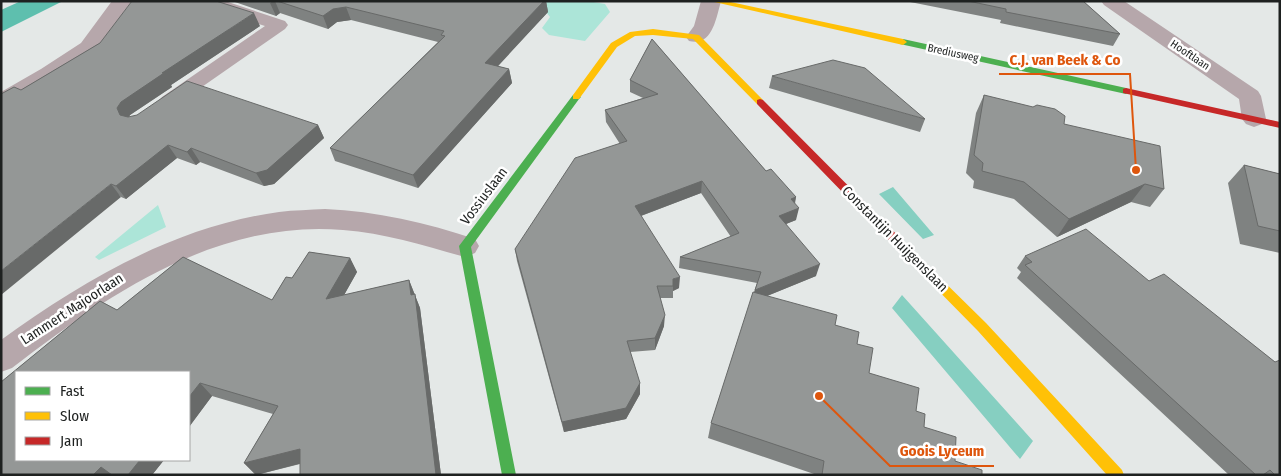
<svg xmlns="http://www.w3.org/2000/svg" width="1281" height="476" viewBox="0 0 1281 476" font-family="'Fira Sans Condensed',sans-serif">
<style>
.green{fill:#ace5d8}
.forest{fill:#86cfc1}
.water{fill:#5ebfae}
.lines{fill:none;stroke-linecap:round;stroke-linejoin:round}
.lane{fill:#b6a7ab;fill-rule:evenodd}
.street{fill:#b6a7ab;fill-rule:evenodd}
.fast{fill:#4caf50;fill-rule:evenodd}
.slow{fill:#ffc107;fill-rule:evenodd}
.jam{fill:#c62828;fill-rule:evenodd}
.wall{fill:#7f8281}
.shaded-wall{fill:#686a69}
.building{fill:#949796;stroke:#686a69}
.labels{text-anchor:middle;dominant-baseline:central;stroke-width:5;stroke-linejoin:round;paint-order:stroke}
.far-street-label{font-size:11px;fill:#1e2120;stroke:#fff}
.street-label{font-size:14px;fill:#1e2120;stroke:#fff}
.leader{fill:none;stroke:#de560d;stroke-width:2}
.callout-dot{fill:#de560d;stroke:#fff;stroke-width:2}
.callout-label{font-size:15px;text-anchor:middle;font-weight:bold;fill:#de560d;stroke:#fff;stroke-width:5;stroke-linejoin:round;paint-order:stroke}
</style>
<rect width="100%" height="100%" fill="#e4e8e7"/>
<path class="green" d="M521 1H588L605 4 610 12 585 41 549 35 542 28 550 17 542 7Z
M158 205 166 227 99 260 95 257Z"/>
<path class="forest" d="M893 187 934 235 923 239 879 194Z
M902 295 1033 441 1020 459 892 308Z"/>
<path class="water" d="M21 1H63L1 32V10Z"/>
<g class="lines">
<path class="lane" d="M199 1H225L285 21 288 25 285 29 176 105 169 107 162 105 159 101 162 97 265 26 201 5Z"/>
<path class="street" d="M112 1H132L95 51 57 79 9 107 1 109V92L41 69 81 43Z
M701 1H721C716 19 712 47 689 41L686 37 694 26Z
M1101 1H1124L1258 91 1261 96 1266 119 1262 124 1254 127 1246 124 1242 119 1239 99 1104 5Z
M325 209C376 211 427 223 475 239L479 246 475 253 465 257C425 246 385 233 343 230 218 219 107 295 12 368L1 372V340C84 280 176 226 279 212 294 210 310 210 325 209Z"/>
<path class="fast" d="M903 39 1126 88 1131 91 1126 94 900 44V40Z
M576 94 581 97 579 99 471 247 516 475H502L459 246 573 95Z"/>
<path class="slow" d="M710 1H726L903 39 907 42 903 45Z
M653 29 699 35 763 100V104H757L693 39 653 35 635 36 617 47 579 99H573V95L611 43 630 32Z
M921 261 925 263 986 323 1122 470 1124 475H1107L978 331 917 269 915 266 917 263Z"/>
<path class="jam" d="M1126 88 1280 122V128L1123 93V89Z
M760 99 763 100 925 263 927 266 925 269H917L757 104V100Z"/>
</g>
<path class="wall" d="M232 1H546L548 12 497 66 509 69 512 83 418 188 335 161 330 148 438 42 351 20 337 22 328 29 280 13 276 16Z
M905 1H1083L1120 34 1113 46 1000 23 1001 20Z
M260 26 171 85 172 87 130 115 129 117 318 125 324 138 274 184 264 186 200 162 196 165 177 158 126 199 121 197 21 90 100 43Z
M652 39 766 171 796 197 795 204 796 220 786 224 816 276 767 296 835 325 857 344 869 373 916 411 924 427 955 461 982 475H817L708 438 711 423 757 283 679 268 680 257 731 237 701 193 641 216 679 288 673 291V298H660L664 326 655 350 630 352 640 394 626 419 564 432 517 261 515 249 620 144 606 122 605 110 643 98 630 92V80Z
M772 76 925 119 920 132 769 88Z
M984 95 1064 124 1164 189 1150 207 1131 202 1057 237 1014 199 973 188 974 181 966 173 976 113Z
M1244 165 1280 174V253L1240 244 1228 183Z
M309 252 350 258 357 272 344 295 409 280 420 308 441 475H300V464L256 475 244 463 273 414 212 396 189 427V372H16V460H164L152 475H1V382L100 301 117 310 183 257 272 300 286 277 292 278Z
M1025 256 1149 281 1275 362 1280 475H1229L1017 278 1021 272 1017 268Z"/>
<path class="shaded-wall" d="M273 1H275L280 13 276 16 270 3Z
M544 1H546L548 12 488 77 485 63Z
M346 7 351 20 337 22 328 29 323 16 333 9Z
M254 13 260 26 171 85 172 87 130 115 126 121 120 115 117 108 121 102 162 73Z
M509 69 512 83 418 188 413 175Z
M318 125 324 138 274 184 264 186 256 173Z
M168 145 177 158 126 199 116 186Z
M191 148 200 162 196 165 187 152Z
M702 181 701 193 635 218V206Z
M111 184 121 197 1 295V271Z
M1145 184 1131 202 1057 237 1069 219Z
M796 197 793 209 791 199Z
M799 208 796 220 776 228 779 216Z
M350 258 357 272 334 313 326 299Z
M820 264 816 276 752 302 755 290Z
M680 277 679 288 673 291V279Z
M409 280 420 308 441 475H436Z
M665 315 664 326 655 350V338Z
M200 383 212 396 189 427V397Z
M640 383V394L626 419 564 432 562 422Z
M300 449 310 461 256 475 244 463Z
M140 460H164L152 475H128Z
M101 467 113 475H93Z"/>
<path class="building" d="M132 1H216L254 13 162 73H164L121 102 117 108 120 115 128 117 137 115 187 81 318 125 267 170 256 173 191 148 187 152 168 145 116 186 111 184 1 271V94L14 87 21 90 100 43Z
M277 1H544L485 63 509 69 413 175 330 148 445 36 441 35 444 31 346 7 333 9 323 16Z
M968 1H1083L1120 34 1006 12V9Z
M652 39 766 171 771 169 796 197 791 199 799 208 779 216 820 264 755 290 761 272 680 257 739 233 702 181 635 206 680 277 673 279V286H657L665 315 655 338 627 341 640 383 626 408 562 422 515 249 575 158 627 141 605 110 658 94 630 80Z
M833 60 865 68 925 119 772 76Z
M984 95 1033 107 1037 105 1055 109 1065 116 1064 124 1160 146 1164 189 1145 184 1069 219 1024 182 982 171 983 163 974 155Z
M1244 165 1280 174V231L1258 226Z
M1086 229 1149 281 1164 274 1275 362 1280 360V475H1275L1270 470 1263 475H1256L1025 265 1032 262 1025 256Z
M309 252 350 258 326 299 409 280 411 295 415 294 436 475H300V449L244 463 278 406 200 383 189 397V372H16V460H140L128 475H112L101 467 93 475H1V382L100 301 117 310 183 257 272 300 286 277 292 278Z
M753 292 837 315 835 325 859 332 857 344 873 348 869 373 919 388 916 411 925 414 924 427 956 437 955 461 982 470V475H822L824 461 711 423Z"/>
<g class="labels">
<g class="far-street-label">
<text transform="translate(953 53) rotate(12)">Brediusweg</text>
<text transform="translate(1190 55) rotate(34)">Hooftlaan</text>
</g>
<g class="street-label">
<text transform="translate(484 196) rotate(-53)">Vossiuslaan</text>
<text transform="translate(895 239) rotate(45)">Constantijn Huijgenslaan</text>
<text transform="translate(72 309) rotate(-33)">Lammert Majoorlaan</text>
</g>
</g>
<path class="leader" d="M1136 170L1130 74H999M819 396L890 466H994"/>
<g class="callout-dot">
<circle cx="1136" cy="170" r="5"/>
<circle cx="819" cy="396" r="5"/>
</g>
<g class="callout-label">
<text x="1065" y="65">C.J. van Beek &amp; Co</text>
<text x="942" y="456">Goois Lyceum</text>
</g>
<rect width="1281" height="476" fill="none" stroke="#1e2120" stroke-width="5"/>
<rect x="15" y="371" width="175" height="90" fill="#ffffff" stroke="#a5a6a6"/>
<rect x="25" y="387" width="25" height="8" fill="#4caf50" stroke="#a5a6a6"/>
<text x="60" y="396" font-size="15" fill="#1e2120">Fast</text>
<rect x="25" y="412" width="25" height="8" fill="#ffc107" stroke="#a5a6a6"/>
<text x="60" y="421" font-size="15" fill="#1e2120">Slow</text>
<rect x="25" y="437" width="25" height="8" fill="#c62828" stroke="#a5a6a6"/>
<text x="60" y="446" font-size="15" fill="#1e2120">Jam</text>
</svg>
